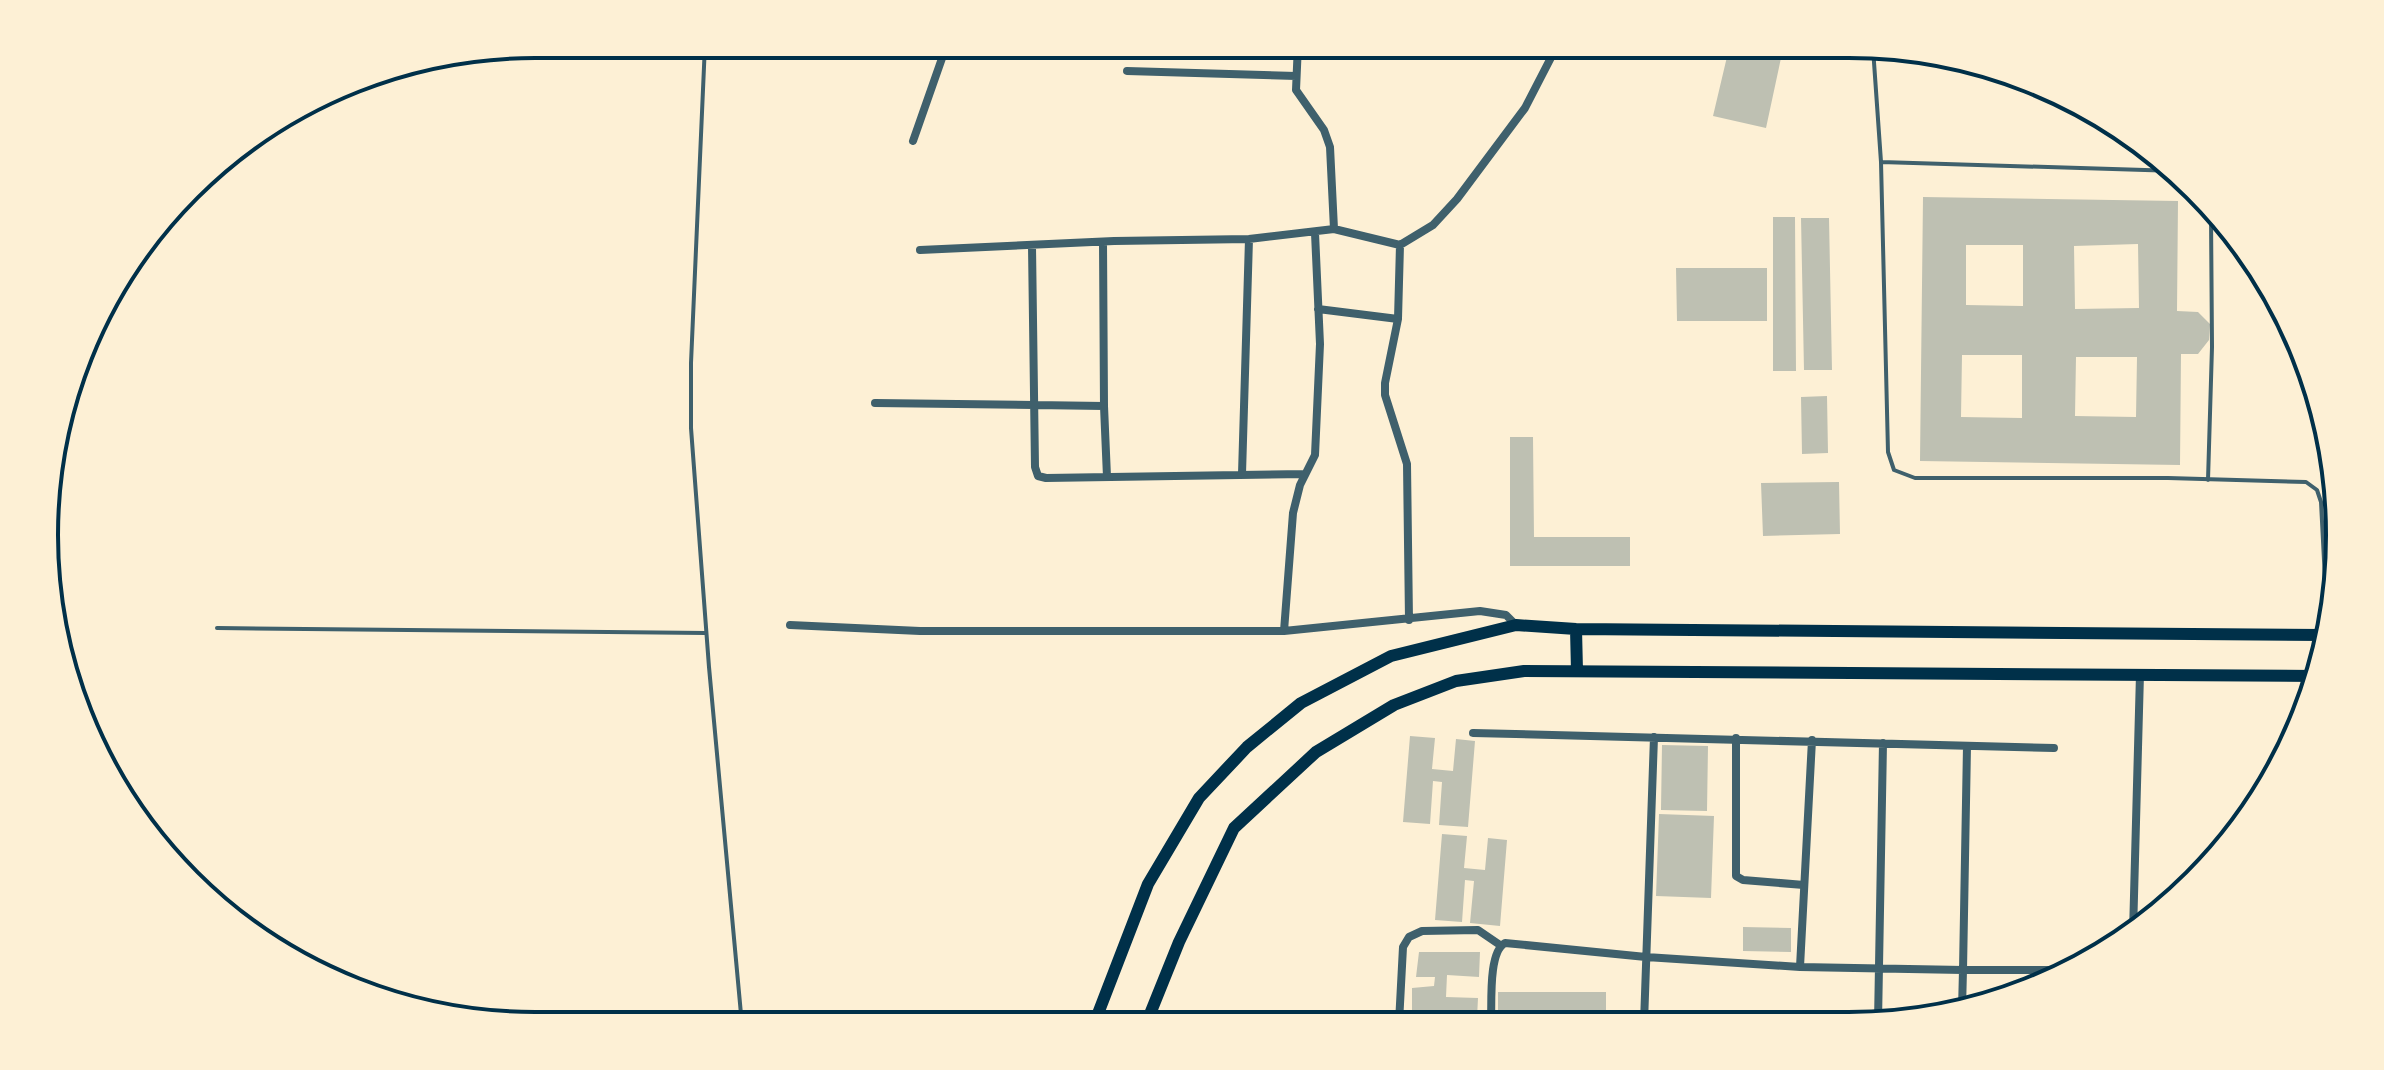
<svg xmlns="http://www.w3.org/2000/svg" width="2384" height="1070" viewBox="0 0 2384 1070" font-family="Montserrat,sans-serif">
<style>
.building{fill:#bec0b2;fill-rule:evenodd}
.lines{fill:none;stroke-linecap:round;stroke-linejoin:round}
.service{stroke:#3f606c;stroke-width:4}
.minor{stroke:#3f606c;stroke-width:8}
.secondary{stroke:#003049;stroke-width:12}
.rim{fill:none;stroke:#003049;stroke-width:4}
</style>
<rect width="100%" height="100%" fill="#fdf0d5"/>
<path class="building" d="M1730 44H1784L1766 128 1713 116Z
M1923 197 2178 201 2177 311 2198 312 2210 324 2209 340 2198 354H2181L2180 465 1920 461ZM2138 244 2139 308 2075 309 2074 246ZM1966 245H2023V306L1966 305ZM1962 355H2022V418L1961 417ZM2076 357H2137L2136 417 2075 416Z
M1773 217H1795L1796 371H1773Z
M1801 218H1829L1832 370H1804Z
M1676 268H1767V321H1677Z
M1827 396 1828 453 1802 454 1801 397Z
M1510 437H1533L1534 537H1630V566H1510Z
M1839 482 1840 534 1763 536 1761 483Z
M1410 736 1435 738 1432 769 1453 771 1456 739 1475 741 1468 827 1439 825 1442 782 1433 781 1430 824 1403 822Z
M1662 745 1708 746 1707 811 1661 810Z
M1659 814 1714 816 1711 898 1656 896Z
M1442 834 1467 836 1464 868 1485 870 1488 838 1507 840 1500 926 1470 923 1474 881 1465 880 1462 922 1435 920Z
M1743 927 1791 928V952L1743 951Z
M1419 952H1480L1479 977 1447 975 1446 997 1478 998 1477 1018 1412 1011V988L1434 986 1435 977H1416Z
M1498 992H1606V1023H1588V1015L1498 1014Z"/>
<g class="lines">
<path class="service" d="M705 44 691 363V428L709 667 742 1025
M1873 48 1881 162 1888 452 1894 470 1915 478H2168L2306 482 2317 490 2321 502 2326 599
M1881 162 2177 171
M2208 480 2212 347 2211 215
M217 628 706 633"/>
<path class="minor" d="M1298 44 1296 90 1324 130 1330 147 1334 229
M1127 71 1296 76
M913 141 947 44
M1103 242 1104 406 1107 477
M1400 245 1398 319 1385 383V395L1407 464 1409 620
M1032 246 1035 467 1038 476 1046 478 1305 474
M920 250 1114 241 1249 239 1334 229 1400 245 1433 225 1457 199 1525 108 1558 44
M1318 309 1398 319
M875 403 1104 406
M1242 474 1249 239
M790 625 920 631H1284L1480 611 1506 615 1516 625
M1284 631 1293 513 1300 485 1315 455 1320 344 1315 233
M1473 733 2054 748
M1736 738V876L1743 880 1804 885
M2133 933 2140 674
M1800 967 1812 740
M1962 1009 1963 970H2070
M1878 1022 1883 743
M1399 1023 1403 947 1409 937 1422 931 1478 930 1500 945
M1491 1023C1492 1004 1488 952 1505 943L1646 957 1800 967 1963 970 1967 746
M1644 1023 1654 737"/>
<path class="secondary" d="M1576 629 1577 671
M1094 1024 1148 884 1199 798 1247 747 1301 703 1391 656 1516 625 1576 629 2322 635
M1146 1024 1179 942 1234 828 1316 752 1394 705 1456 681 1524 671 2316 676"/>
</g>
<path d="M0 0H2384V1070H0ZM535 58H1849A477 477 0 0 1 2326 535V535A477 477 0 0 1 1849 1012H535A477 477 0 0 1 58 535V535A477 477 0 0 1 535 58Z" fill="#fdf0d5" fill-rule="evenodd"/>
<path class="rim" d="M535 58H1849A477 477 0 0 1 2326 535V535A477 477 0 0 1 1849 1012H535A477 477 0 0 1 58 535V535A477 477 0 0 1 535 58Z"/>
</svg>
